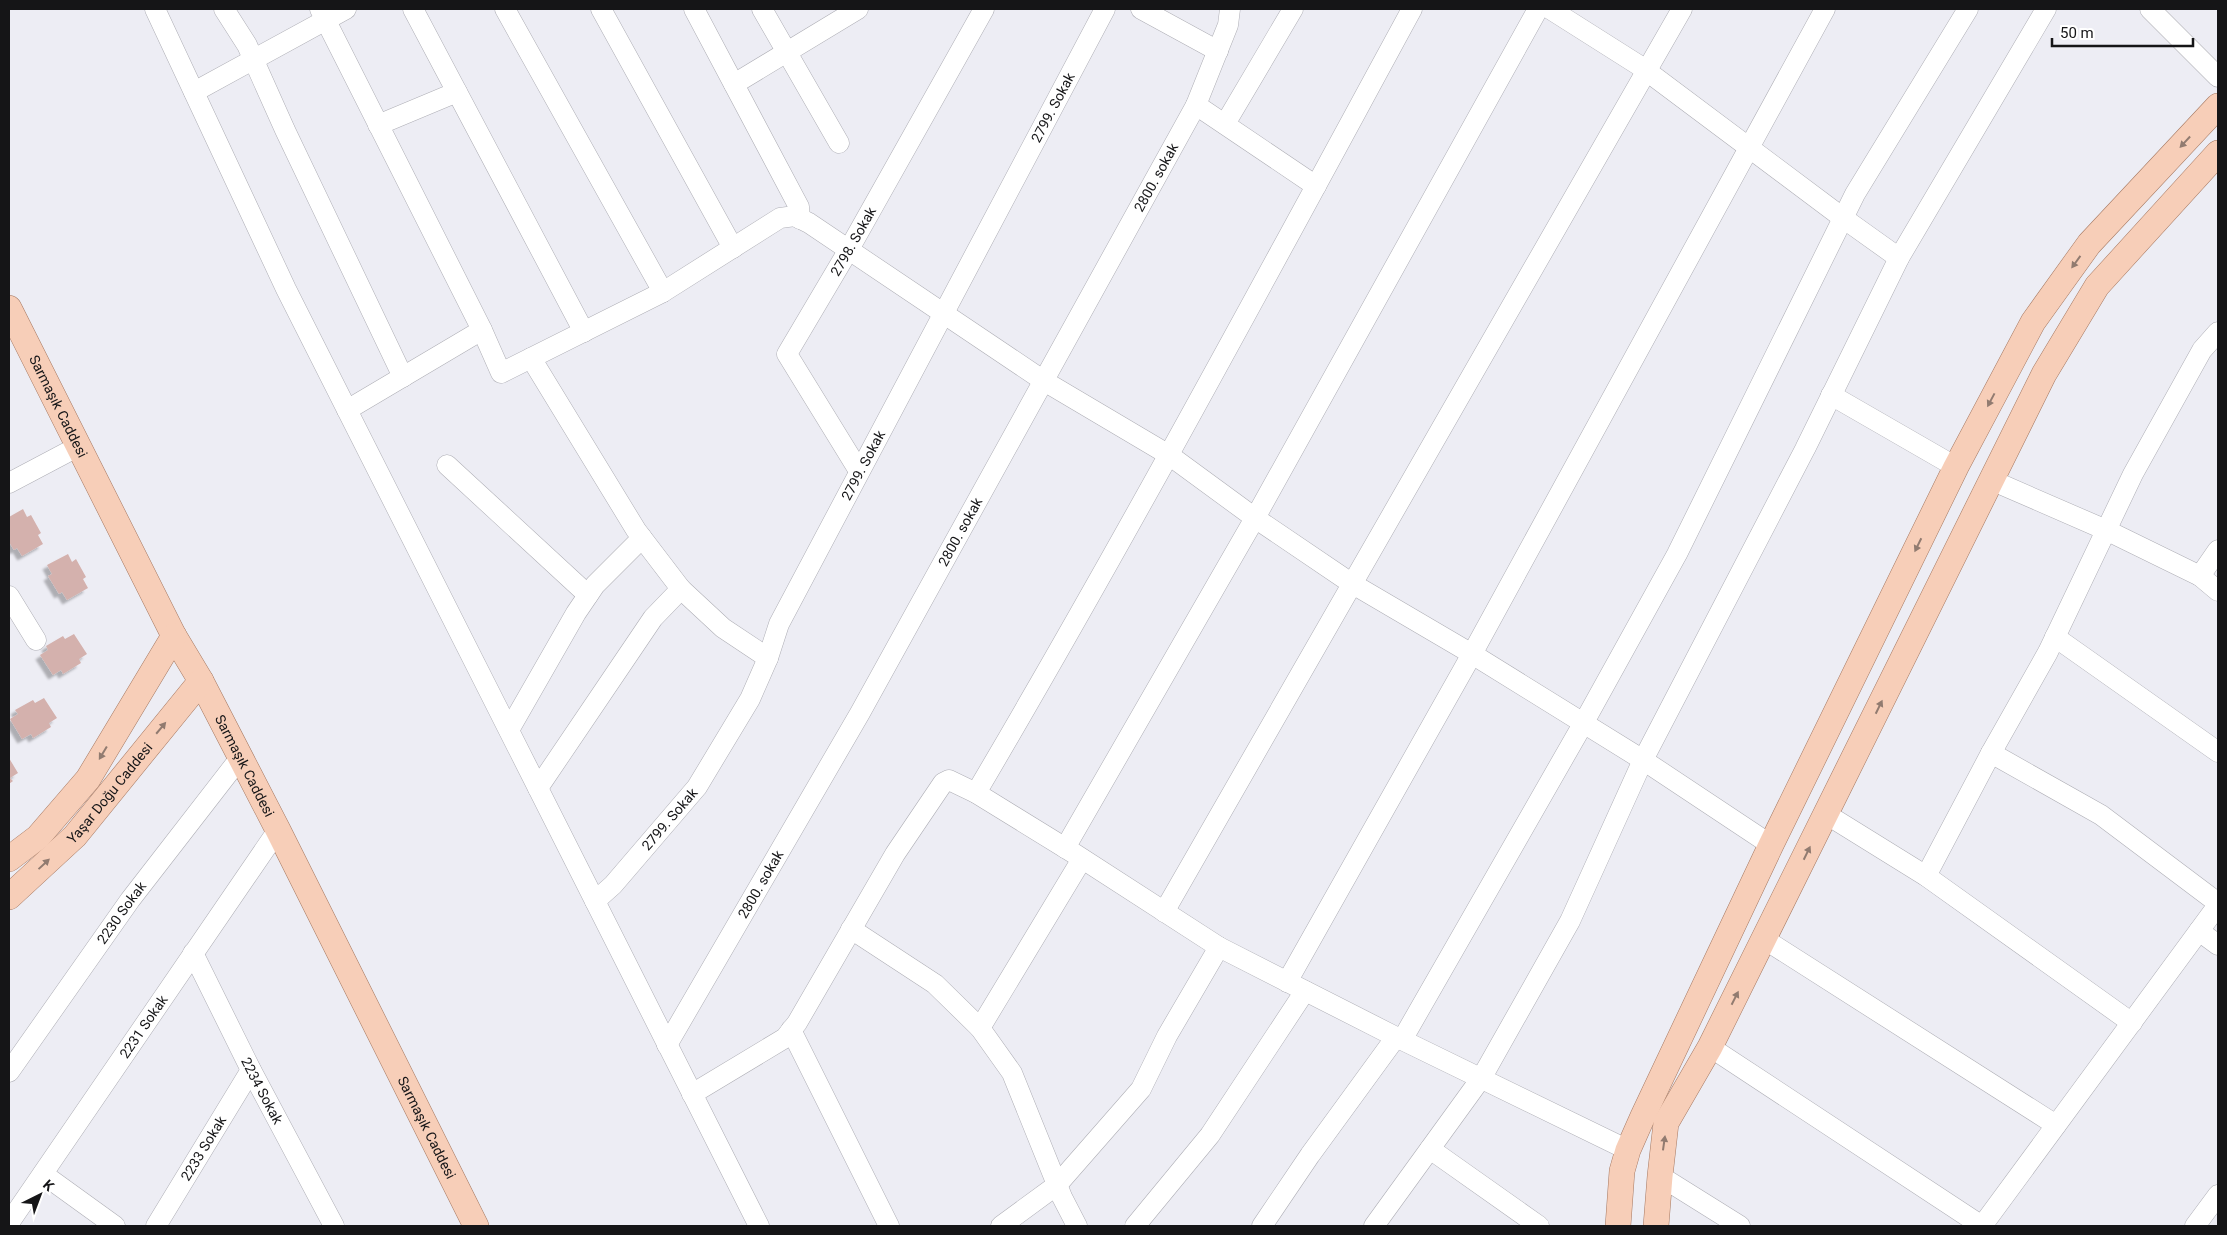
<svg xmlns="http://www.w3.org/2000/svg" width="2227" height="1235" viewBox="0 0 2227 1235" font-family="Roboto,sans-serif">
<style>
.building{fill:#d4b1ad;filter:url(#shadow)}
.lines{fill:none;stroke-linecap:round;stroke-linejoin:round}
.minor-casing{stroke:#aeaeb5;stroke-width:21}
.major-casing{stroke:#a57861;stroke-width:26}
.minor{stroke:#fff;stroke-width:20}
.major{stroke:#f7ceb8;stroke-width:25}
.oneway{fill:#917b70}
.labels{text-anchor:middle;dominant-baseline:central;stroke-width:4;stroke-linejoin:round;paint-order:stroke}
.street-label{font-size:14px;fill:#151517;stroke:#fff}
</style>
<defs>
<filter id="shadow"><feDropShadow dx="-4.5" dy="4.5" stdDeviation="1" flood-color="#0004"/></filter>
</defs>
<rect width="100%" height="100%" fill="#ededf4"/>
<path class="building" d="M23 509 27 517 31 515 41 533 38 535 43 544 22 556 17 548 14 550 9 542V517Z
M68 554 72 562 76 559 86 577 83 579 88 588 67 600 62 592 59 594 48 576 52 574 47 565Z
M74 634 87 654 79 659 81 663 63 674 61 670 53 675 40 655 48 650 46 646 63 636 65 639Z
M44 698 57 718 49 723 51 727 33 738 31 734 22 739 10 719 18 714 15 710 33 700 35 703Z
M9 758 18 773 10 778 13 781 9 784Z"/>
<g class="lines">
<g class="minor-casing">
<g id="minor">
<path d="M155 9 286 289 759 1226"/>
<path d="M224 9 247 45 285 130 403 377"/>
<path d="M320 9 482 330 501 373 663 292 780 218 795 216 809 223 1044 381 1169 455 1255 518 1351 583 1472 654 1643 760 1771 845"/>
<path d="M413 9 584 332"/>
<path d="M505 9 663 292"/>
<path d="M601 9 733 248"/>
<path d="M694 9 799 207 800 219"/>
<path d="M762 9 839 143"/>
<path d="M1141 9 1218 51"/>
<path d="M1550 9 1640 66 1843 218 1899 258"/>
<path d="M2150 9 2218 77"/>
<path d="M734 84 858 9"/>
<path d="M194 92 346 9"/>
<path d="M1196 105 1316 186"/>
<path d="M1225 124 1293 9"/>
<path d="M378 125 457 92"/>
<path d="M531 358 636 530 681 589 723 628 768 658"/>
<path d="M1831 395 1956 467"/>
<path d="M347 410 482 330"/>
<path d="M447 465 588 595"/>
<path id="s1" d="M859 471 787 354 848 251 984 9"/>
<path d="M1991 480 2106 530 2200 576 2218 591"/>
<path d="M9 483 79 446"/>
<path d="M2200 576 2218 550"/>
<path d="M9 596 36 640"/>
<path d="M2055 637 2218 752"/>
<path d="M509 730 576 613 595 585 642 538"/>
<path d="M1991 753 2101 815 2218 903"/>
<path d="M538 788 653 618 681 589"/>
<path d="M976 793C1128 535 1269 272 1412 9"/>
<path d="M1826 814 1926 876 2132 1023"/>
<path d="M1065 848 1255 518 1538 9"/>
<path d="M1926 876 1991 753 2048 652 2133 474 2202 350 2218 332"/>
<path id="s2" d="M595 901 613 885 697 787 750 699 768 658 779 624 1105 9"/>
<path d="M1164 912 1682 9"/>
<path d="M851 929 935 984 980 1028 1012 1073 1062 1197 1077 1226"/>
<path d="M2199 931 2218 945"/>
<path d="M1764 939 2056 1125"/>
<path id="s3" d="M193 953 251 1070 334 1226"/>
<path d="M1287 982 1472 654 1825 9"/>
<path d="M980 1028 1082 859"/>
<path d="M791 1030 889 1226"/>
<path d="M1402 1040 1583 724 1677 554 1855 194 1968 9"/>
<path id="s4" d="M667 1045 860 713 1196 105 1228 25 1230 9"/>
<path d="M1710 1047 1982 1226"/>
<path id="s5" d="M9 1072 130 900 240 758"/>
<path d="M692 1094 785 1038 797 1023 895 854 943 783 949 780 976 793 1075 854 1219 947 1396 1037 1628 1150"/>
<path d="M1430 1149 1539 1226"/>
<path d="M43 1174 115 1226"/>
<path d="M1660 1176 1740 1226"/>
<path id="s6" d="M9 1223 278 830"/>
<path id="s7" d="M156 1226 251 1070"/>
<path d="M1001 1226 1057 1185 1141 1089 1167 1036 1219 947"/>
<path d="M1135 1226 1210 1135 1305 991"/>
<path d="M1262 1226 1310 1155 1396 1037"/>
<path d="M1374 1226 1482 1077 1570 921 1643 760 1805 449 1899 258 2046 9"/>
<path d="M1982 1226 2218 905"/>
<path d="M2195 1226 2218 1195"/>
</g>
</g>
<g class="major-casing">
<g id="major">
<path id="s8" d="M9 308 174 636 201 681 278 830 476 1226"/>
<path d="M9 859 38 837 88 779 174 636"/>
<path id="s9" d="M9 897 75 836 201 681"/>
<path d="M1618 1226 1622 1171 1628 1150 1643 1116 1771 845 1956 467 2033 322 2089 244 2218 106"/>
<path d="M1656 1226 1660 1176 1666 1123 1710 1047 2044 374 2097 286 2218 153"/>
</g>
</g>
<use href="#minor" class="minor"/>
<use href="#major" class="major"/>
</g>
<defs><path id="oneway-solid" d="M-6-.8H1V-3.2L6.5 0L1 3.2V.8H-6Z" transform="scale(1.25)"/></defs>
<g class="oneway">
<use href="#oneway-solid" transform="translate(2185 142) rotate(133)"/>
<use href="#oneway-solid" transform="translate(2076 262) rotate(126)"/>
<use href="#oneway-solid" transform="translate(1991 400) rotate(118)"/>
<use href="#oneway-solid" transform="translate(1918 545) rotate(116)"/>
<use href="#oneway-solid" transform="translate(1879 707) rotate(-64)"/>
<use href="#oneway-solid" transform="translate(161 728) rotate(-50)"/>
<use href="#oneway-solid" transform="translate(103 753) rotate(121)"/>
<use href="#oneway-solid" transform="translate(1807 853) rotate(-64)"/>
<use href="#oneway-solid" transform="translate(44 864) rotate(-43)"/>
<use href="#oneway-solid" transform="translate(1735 998) rotate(-63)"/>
<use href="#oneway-solid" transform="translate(1664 1143) rotate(-82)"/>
</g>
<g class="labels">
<g class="street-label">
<text stroke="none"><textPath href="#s2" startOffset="921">2799. Sokak</textPath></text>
<text stroke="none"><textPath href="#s4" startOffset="996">2800. sokak</textPath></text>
<text stroke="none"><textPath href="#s1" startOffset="268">2798. Sokak</textPath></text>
<text stroke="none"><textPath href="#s8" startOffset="110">Sarmaşık Caddesi</textPath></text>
<text stroke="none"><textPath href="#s2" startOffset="516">2799. Sokak</textPath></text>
<text stroke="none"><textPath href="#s4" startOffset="591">2800. sokak</textPath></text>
<text stroke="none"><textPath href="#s8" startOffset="515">Sarmaşık Caddesi</textPath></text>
<text stroke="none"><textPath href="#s9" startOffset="145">Yaşar Doğu Caddesi</textPath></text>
<text stroke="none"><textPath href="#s2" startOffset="111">2799. Sokak</textPath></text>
<text stroke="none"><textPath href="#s4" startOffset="186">2800. sokak</textPath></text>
<text stroke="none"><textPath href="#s5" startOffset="195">2230 Sokak</textPath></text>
<text stroke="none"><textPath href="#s6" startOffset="238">2231 Sokak</textPath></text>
<text stroke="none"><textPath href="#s3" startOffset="154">2234 Sokak</textPath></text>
<text stroke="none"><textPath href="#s8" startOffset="920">Sarmaşık Caddesi</textPath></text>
<text stroke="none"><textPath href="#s7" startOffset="91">2233 Sokak</textPath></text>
</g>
</g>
<rect width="2227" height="1235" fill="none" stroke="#151517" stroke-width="20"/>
<g transform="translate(40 1195) rotate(42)" stroke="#ffffff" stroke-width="4" paint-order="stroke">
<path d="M0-4L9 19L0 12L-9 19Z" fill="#151517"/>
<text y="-8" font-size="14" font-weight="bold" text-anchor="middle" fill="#151517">K</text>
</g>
<path d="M2052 38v8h141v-8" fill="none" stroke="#151517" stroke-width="2.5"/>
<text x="2060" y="38" font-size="15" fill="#151517" stroke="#ffffff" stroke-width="4" paint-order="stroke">50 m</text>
</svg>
